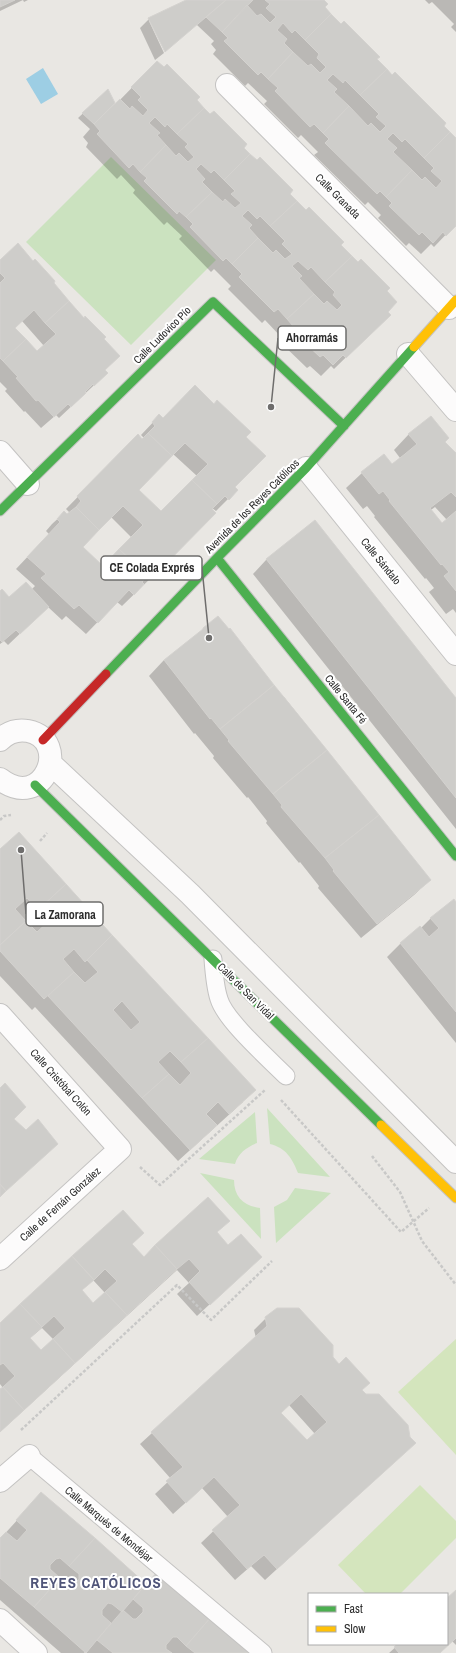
<svg xmlns="http://www.w3.org/2000/svg" width="456" height="1653" viewBox="0 0 456 1653" font-family="'Archivo Narrow',sans-serif">
<style>
.green{fill:#cbe2bf}
.pitch{fill:#d4e5bd}
.water{fill:#9dcee4}
.shadow{fill:#0003;fill-rule:evenodd}
.building{fill:#cecdca;stroke:#d4d2cf;fill-rule:evenodd}
.lines{fill:none;stroke-linecap:round;stroke-linejoin:round}
.lane-casing{stroke:#c4c3c2;stroke-width:19}
.street-casing{stroke:#c4c3c2;stroke-width:24}
.fast-casing{stroke:#c4c3c2;stroke-width:11}
.slow-casing{stroke:#c4c3c2;stroke-width:11}
.jam-casing{stroke:#c4c3c2;stroke-width:11}
.path{stroke:#c8c8c7;stroke-width:2.5;stroke-dasharray:3 2;stroke-linecap:butt}
.lane{stroke:#fcfbfb;stroke-width:17}
.street{stroke:#fcfbfb;stroke-width:22}
.fast{stroke:#4caf50;stroke-width:9}
.slow{stroke:#ffc107;stroke-width:9}
.jam{stroke:#c62828;stroke-width:9}
.labels{text-anchor:middle;dominant-baseline:central;stroke-width:4;stroke-linejoin:round;paint-order:stroke}
.street-label{font-size:11px;fill:#2c2c2c;stroke:#fff}
.district-label{font-size:15px;font-weight:bold;letter-spacing:1px;fill:#505579;stroke:#fff}
.leader{fill:none;stroke:#6e6d6c;stroke-width:1.5}
.callout-dot{fill:#6e6d6c;stroke:#fff;stroke-width:1.5}
.callout{fill:#fff;stroke:#6e6d6c;stroke-width:1.5}
.callout-label{font-size:12px;text-anchor:middle;font-weight:bold;fill:#2c2c2c}
</style>
<rect width="100%" height="100%" fill="#e9e7e3"/>
<path class="green" d="M111 157 216 260 131 345 26 242Z
M267 1108 330 1177 298 1173C292 1158 286 1148 270 1144Z
M255 1112 257 1143C247 1147 238 1153 235 1164L199 1159Z
M200 1173 234 1180C234 1197 244 1206 260 1208L261 1239Z
M295 1188 331 1193 276 1243 274 1207 287 1200Z"/>
<path class="pitch" d="M456 1339V1455L398 1392Z
M420 1485 456 1521V1538L400 1594H366L338 1565Z"/>
<path class="water" d="M43 68 58 94 41 104 26 79Z"/>
<path class="shadow" d="M0 0H28L24 2 23 0 0 11Z
M188 0H323L324 7 456 139V224L434 247 431 244 421 254 409 243 406 246 378 218 381 215 368 202 365 205 314 155 318 152 301 135 298 138 264 104 267 101 248 83 245 86 213 54 216 50 211 44 214 41 197 25 149 21 164 53 155 60 140 28 149 19Z
M425 0H456V32L451 27 454 24 432 2 429 4Z
M157 62 385 291 386 312 378 326 334 369 331 366 321 376 310 366 307 368 279 341 282 338 265 320 262 323 228 289 231 286 214 269 211 272 179 239 182 236 167 222 164 225 133 193 135 190 121 175 117 179 86 147 88 143 83 137 90 129 78 118 107 91 115 105Z
M0 261 52 283 103 340 104 370 107 373 59 418 56 415 41 428 25 411 24 412 5 391 7 389 0 382ZM22 321 44 346 37 353 14 328Z
M159 416 163 419 245 437 234 487 237 490 216 511 212 508 155 574 122 606 117 602 86 634 66 616 62 620 48 607 8 645 4 641 0 644V592L9 599 31 590 35 586 16 569 49 534 46 531 52 524 64 513 67 516 70 513 66 509 138 435 142 440 144 438 141 435ZM173 454 197 476 161 513 138 490ZM111 517 131 537 103 567 82 547Z
M409 434 444 442 456 456V613L453 609 446 614 429 592 434 588 426 578 425 579 374 517 375 516 367 506 363 509 346 488 362 473 392 465 400 458 394 450ZM435 507 447 520 442 524 431 510Z
M315 522 456 699V829L253 574 266 560Z
M164 660 283 698 284 697 430 880 414 895 361 938 318 888 319 886 300 862 299 863 266 823 267 821 248 797 247 798 213 758 214 756 195 733 194 734 149 676Z
M0 851 243 1102 178 1161 35 1007 32 1010 0 976Z
M456 903V1043L387 957 400 944 421 928 431 918Z
M228 1221 216 1233 249 1268 197 1316 177 1294 189 1283 177 1270 0 1432V1390L3 1388 0 1384V1324L143 1233 131 1245 144 1258ZM93 1280 105 1293 93 1304 81 1291ZM42 1328 54 1340 41 1352 29 1339Z
M266 1318 332 1358 361 1390 402 1455 265 1580 251 1566 235 1580 201 1543 228 1517 202 1488 173 1514 155 1494 171 1479 140 1444 256 1338 254 1330ZM289 1405 315 1434 307 1442 280 1413Z
M41 1494 146 1585 158 1572 251 1653H87L86 1651 84 1653H61L0 1600V1539Z
M456 1591V1645L452 1641 439 1653H389L399 1644H447V1599Z"/>
<path class="building" d="M0 0H15L0 7Z
M186 0H226L165 52 148 18Z
M226 0H253L222 32 206 17Z
M265 0H324L328 4 325 7 331 14 305 40 295 30 292 33 283 23 277 30 287 39 284 43 293 52 268 79 261 72 258 75 224 41 228 38 222 32 247 5 257 16 261 14 270 23 276 17 266 8 270 4Z
M331 14 341 24 344 21 380 57 377 59 387 69 360 95 345 80 343 83 333 74 327 80 337 89 334 92 349 106 323 133 314 124 310 127 275 91 278 88 268 79 293 52 308 66 311 64 320 73 326 67 317 58 319 54 305 40Z
M157 61 164 67 167 64 200 97 197 100 204 108 177 134 167 124 165 127 155 117 149 123 160 133 157 135 166 145 140 172 133 164 129 168 97 134 100 131 94 124 120 99 130 109 132 106 143 116 148 110 138 100 141 97 131 87Z
M387 69 392 75 395 72 446 123 444 126 450 132 424 158 405 139 402 142 393 133 387 139 397 148 393 152 412 170 386 197 380 191 377 194 325 143 329 139 323 133 349 106 368 126 371 123 380 132 386 126 376 117 379 114 360 95Z
M108 89 115 103 94 124 82 113Z
M204 108 210 114 214 111 247 144 244 148 250 154 224 180 214 170 211 173 201 164 196 169 205 179 202 182 212 192 186 217 179 211 177 214 144 181 147 178 140 172 166 145 176 156 179 153 188 162 194 157 185 147 188 144 177 134Z
M450 132 456 138V226L446 236 443 232 433 243 422 232 419 235 389 206 392 203 386 197 412 170 422 180 425 177 436 188 442 181 431 171 434 168 424 158Z
M250 154 257 160 260 157 293 190 290 194 297 201 270 226 260 216 257 219 248 210 242 216 252 225 249 228 258 238 232 264 226 258 223 261 190 227 193 224 186 217 212 192 223 202 225 199 235 208 241 203 231 194 235 191 224 180Z
M297 201 306 210 309 207 344 242 341 245 352 256 325 282 311 267 308 270 298 261 292 266 302 276 299 278 314 294 287 319 278 309 274 312 239 277 242 274 232 264 258 238 273 253 276 250 285 259 292 254 282 244 285 241 270 226Z
M18 243 33 261 35 259 55 281 54 283 69 301 45 323 34 310 15 328 26 339 3 361 0 358V283L5 278 0 273V260Z
M352 256 358 262 361 259 390 288 387 291 397 302 388 312 391 315 346 358 343 355 333 365 323 355 320 357 290 329 293 326 287 319 314 294 324 304 327 301 337 310 342 305 333 295 335 292 325 282Z
M69 301 84 318 85 316 106 337 104 339 120 356 105 370 108 373 94 386 93 384 85 392 86 393 71 407 68 404 54 417 38 400 36 401 16 378 18 377 3 361 26 339 37 351 56 334 45 323Z
M195 385 214 404 217 400 251 432 246 437 266 456 235 487 238 490 229 500 225 496 217 504 192 480 208 464 185 443 172 456 148 433 155 426 152 422 159 414 163 418Z
M431 416 449 438 445 442 456 453V497L451 492 430 508 442 523 456 511V591L444 576 449 572 442 564 441 565 389 501 390 500 383 491 379 494 361 472 384 454 392 464 405 454 417 444 408 434Z
M148 433 172 456 139 490 161 511 192 480 217 504 212 509 216 513 155 575 152 572 148 576 119 549 143 525 123 506 99 530 76 507 81 501 77 496 138 434 142 439Z
M76 507 99 530 83 547 103 566 119 549 148 576 142 582 144 584 134 595 129 590 98 623 79 605 74 609 41 578 46 574 27 557 60 522 57 519 64 511 67 514Z
M315 520 456 698V798L266 559Z
M26 582 49 607 20 634 16 630 2 642 0 640V591L2 589 9 597Z
M218 616 229 629 230 628 274 685 220 729 211 718 210 719 164 660 203 629V628Z
M274 685 327 750 273 794 228 741 229 740 220 729Z
M327 750 379 815 325 858 281 807 282 805 273 794Z
M379 815 431 880 377 924 333 871 334 870 325 858Z
M19 832 66 884 38 910 27 898 15 909 26 921 0 945V849Z
M66 884 112 935 85 962 74 949 63 959 74 972 44 999 0 951V945L26 921 37 932 48 922 38 910Z
M454 899 456 902V1012L400 943 420 926 429 937 439 928 430 918Z
M112 935 208 1038 181 1062 170 1051 158 1062 169 1074 142 1098 48 996 74 972 85 983 98 972 87 960ZM122 1001 140 1022 131 1030 113 1010Z
M208 1038 256 1090 229 1114 218 1102 206 1114 217 1125 190 1150 142 1098 169 1074 180 1085 191 1073 181 1062Z
M5 1083 26 1107 14 1119 26 1130 38 1119 58 1144 6 1191 0 1184V1088Z
M0 1184 6 1191 0 1197Z
M208 1197 230 1221 217 1232 228 1245 241 1234 262 1257 210 1305 189 1282 200 1271 189 1259 177 1269 155 1245Z
M123 1210 144 1233 132 1244 144 1257 155 1245 177 1269 127 1315 105 1292 117 1281 105 1269 94 1280 72 1256Z
M72 1256 94 1280 82 1290 93 1303 105 1292 127 1315 75 1363 53 1339 65 1328 54 1316 42 1327 20 1304Z
M20 1304 42 1327 30 1338 41 1350 53 1339 75 1363 24 1410 3 1387 15 1376 3 1363 0 1365V1323Z
M277 1308H299L333 1345V1357L339 1364 346 1357 370 1383 362 1390 366 1394H379L408 1425 410 1437 416 1443 277 1569 264 1555 247 1569 212 1530 240 1505 214 1477 186 1503 166 1481 183 1467 151 1432 267 1326 265 1317ZM301 1394 327 1422 307 1440 281 1413Z
M3 1387 24 1410 0 1432V1389Z
M41 1492 95 1538 69 1566 60 1558 56 1559 50 1565V1569L60 1578 34 1607 0 1578V1538L6 1532 17 1541 27 1530 16 1520Z
M95 1538 146 1584 122 1612 112 1604 108 1603 102 1610V1615L111 1623 86 1653 34 1607 60 1578 68 1585 73 1586 79 1579V1574L69 1566Z
M158 1571 211 1617 186 1646 177 1637H173L166 1645V1649L172 1653H113L97 1640 123 1610 133 1619H136L143 1612V1608L133 1599Z
M456 1590V1638L440 1653H399L394 1647 397 1644H447V1598Z
M211 1617 252 1653H195L186 1646Z"/>
<g class="lines">
<g class="lane-casing">
<path id="lane" d="M213 959C214 973 215 987 219 999 225 1020 269 1059 286 1076
M29 1456 263 1653"/>
</g>
<g class="street-casing">
<path id="street" d="M227 85 449 308
M408 354 456 410
M0 452 28 484
M306 468 456 654
M0 740C8 732 17 729 28 731 72 740 44 813 0 779
M50 763 190 894 456 1162
M0 1015 120 1149 0 1259
M0 1481 29 1456
M0 1620 36 1653"/>
</g>
<g class="fast-casing">
<path id="fast" d="M0 511 213 302 344 426
M217 558 456 856
M106 674 217 558 306 468 414 347
M35 785 381 1125"/>
</g>
<g class="slow-casing">
<path id="slow" d="M414 347 456 300
M381 1125 456 1198"/>
</g>
<g class="jam-casing">
<path id="jam" d="M43 740 106 674"/>
</g>
<path class="path" d="M0 820 4 816 11 815
M40 841 47 833
M281 1100 401 1232 429 1208
M372 1156 400 1192 422 1241 456 1285
M140 1167 160 1185 265 1090
M21 1430 177 1285 211 1320 272 1261"/>
<use href="#lane" class="lane"/>
<use href="#street" class="street"/>
<use href="#fast" class="fast"/>
<use href="#slow" class="slow"/>
<use href="#jam" class="jam"/>
</g>
<g class="labels">
<g class="street-label">
<text transform="translate(338 196) rotate(45)">Calle Granada</text>
<text transform="translate(162 335) rotate(-45)">Calle Ludovico Pío</text>
<text transform="translate(252 506) rotate(-45)">Avenida de los Reyes Católicos</text>
<text transform="translate(381 561) rotate(51)">Calle Sándalo</text>
<text transform="translate(346 699) rotate(51)">Calle Santa Fé</text>
<text transform="translate(246 991) rotate(45)">Calle de San Vidal</text>
<text transform="translate(61 1082) rotate(48)">Calle Cristóbal Colón</text>
<text transform="translate(60 1204) rotate(-42)">Calle de Fernán González</text>
<text transform="translate(109 1524) rotate(40)">Calle Marqués de Mondéjar</text>
</g>
<g class="district-label">
<text x="96" y="1582">REYES CATÓLICOS</text>
</g>
</g>
<path class="leader" d="M271 407L278 338M209 638L202 568M21 850L26 914"/>
<g class="callout-dot">
<circle cx="271" cy="407" r="4"/>
<circle cx="209" cy="638" r="4"/>
<circle cx="21" cy="850" r="4"/>
</g>
<g class="callout">
<rect x="278" y="326" width="68" height="24" rx="4"/>
<rect x="101" y="556" width="101" height="24" rx="4"/>
<rect x="26" y="902" width="77" height="24" rx="4"/>
</g>
<g class="callout-label">
<text x="312" y="342">Ahorramás</text>
<text x="152" y="572">CE Colada Exprés</text>
<text x="65" y="919">La Zamorana</text>
</g>
<rect x="308" y="1593" width="140" height="52" fill="#ffffff" stroke="#ababab"/>
<rect x="316" y="1606" width="20" height="6" fill="#4caf50" stroke="#ababab"/>
<text x="344" y="1613" font-size="12" fill="#2c2c2c">Fast</text>
<rect x="316" y="1626" width="20" height="6" fill="#ffc107" stroke="#ababab"/>
<text x="344" y="1633" font-size="12" fill="#2c2c2c">Slow</text>
</svg>
